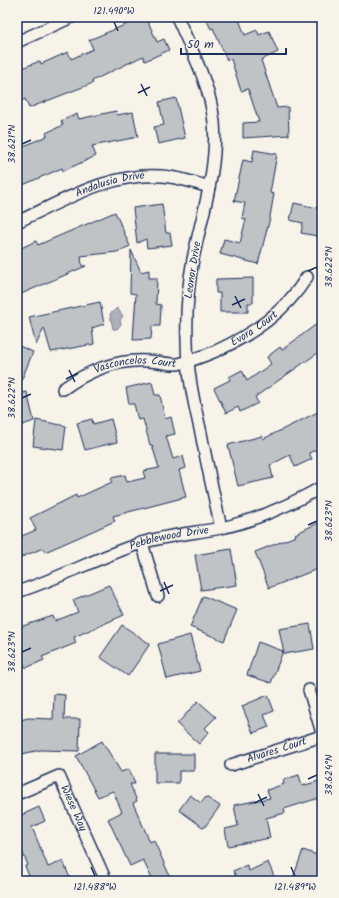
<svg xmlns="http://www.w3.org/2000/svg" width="339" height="898" viewBox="0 0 339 898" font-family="Kalam,sans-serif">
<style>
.water{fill:#acb0b9;stroke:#727c95}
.building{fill:#c0c3c5;stroke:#1b2f5e}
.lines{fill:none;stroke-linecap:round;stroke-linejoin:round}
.minor-casing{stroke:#1b2f5e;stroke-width:14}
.minor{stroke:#f7f3e8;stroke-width:11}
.ticks{fill:none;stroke:#1b2f5e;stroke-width:1.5}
.labels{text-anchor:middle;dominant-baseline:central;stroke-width:3;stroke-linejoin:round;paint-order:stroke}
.street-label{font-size:11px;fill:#1b2f5e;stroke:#f7f3e8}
.neatline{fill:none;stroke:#1b2f5e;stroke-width:1.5}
.ticks-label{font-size:10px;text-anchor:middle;fill:#1b2f5e}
</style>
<rect width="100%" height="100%" fill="#f7f3e8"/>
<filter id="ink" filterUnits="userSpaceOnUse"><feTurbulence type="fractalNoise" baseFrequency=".025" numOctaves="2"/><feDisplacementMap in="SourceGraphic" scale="8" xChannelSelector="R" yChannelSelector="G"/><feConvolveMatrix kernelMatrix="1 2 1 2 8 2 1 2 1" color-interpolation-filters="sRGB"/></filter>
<g filter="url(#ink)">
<path class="water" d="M117 308 123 316 120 320 121 324 117 329H113L110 314Z"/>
<path class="building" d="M144 17H146L157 42 164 39 169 50 145 61 143 56 92 81 93 83 29 108 25 99 17 103V70L40 61 41 64 68 52 71 59 93 49 89 40Z
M205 17H238L245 35 257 30 259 35 269 31 278 52 261 60 277 108 288 107 289 135 243 138V123L259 122 248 89 241 91 231 59 227 60 213 28 211 29Z
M176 98 185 138 158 144 154 127 164 125 159 102Z
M116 111 117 115 133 112 138 137 92 146 96 156 63 171 62 168 23 185 17 171V149L47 136 46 133 63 125 61 121 77 114 79 119Z
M254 150 277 154 270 193 274 194 269 222 258 264 220 254 224 239 240 243 246 219 242 218 245 203 234 201 243 160 252 162Z
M294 203 322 209 317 236 301 233 303 223 290 220Z
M162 204 166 233H170L172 245 147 248 146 239 137 243 133 208Z
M115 212 130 246 117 252 81 256 82 266H86L21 294 17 285V250L36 241 38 245Z
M131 250 141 272 149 270V278H157L156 304 161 305 160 326H152L151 339 133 340 136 294 130 293Z
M253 278V303H248V312H220V293H216V279Z
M100 302 104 324 92 328 94 344 51 352 44 328 36 345 29 317Z
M318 323 322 329V350L255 397 258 403 240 412 238 407 226 413 214 388 230 380 229 377 242 370 247 381 271 364 267 357 280 347 282 350Z
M17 345 33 352 17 391Z
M152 382 155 395H160L165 419 171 417 175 434 166 436 173 459 183 456 186 468 179 470 186 497 113 516 115 521 77 538 45 552 43 548 17 559V538L36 530 30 518 76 495 77 498 112 482 111 478 125 475 127 482 145 478 143 471 159 468 152 445H150L143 419 138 420 134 404H129L126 388Z
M27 392 34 421 17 427V394Z
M322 410V447L309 453 312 459 295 467 290 455 270 465 273 478 238 486 228 445 262 436 263 439Z
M92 419 93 424 111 419 117 442 85 450 77 423Z
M36 420 66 426 63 450 33 446Z
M322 521V562L318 564 320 568 269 588 255 552 296 536 295 534Z
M231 549 237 585 201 590 195 555Z
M109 585 124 615 74 637 76 643 42 657 44 660 26 668 23 662 17 665V628L53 616 55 621 78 612 73 600Z
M203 596 237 610 224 641 190 627Z
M310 624 314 649 284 654 279 629Z
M122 625 150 644 128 676 100 657Z
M190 635 200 671 167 679 158 644Z
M258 642 283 651 271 683 247 675Z
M54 694 65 695 64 719H80L79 751 40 750 22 754V753L17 754V721L28 718 53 719Z
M268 695 274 711 264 715 269 727 253 733 242 706Z
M198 701 216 717 205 728 209 732 199 744 177 724Z
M102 741 121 772 129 769 135 784H130L137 801 133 803 150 842 154 840 155 843 172 881H153L143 860 130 866 108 819 122 812 113 791 98 797 76 756Z
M155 754H194V771H179V783H155Z
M299 775 302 786 322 780V797L284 809 285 813 266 818 270 838 228 846 225 829 238 826 234 805 270 798 267 790 284 784 283 780Z
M190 795 201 803 206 797 220 806 204 828 179 810Z
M39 807 45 821 32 827 48 867 63 861 71 881H31L25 866 28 865 17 840V817Z
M303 850 320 856 319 860 322 861V881H292Z
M268 862 276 881H225L236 876 233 871 247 865 249 871Z"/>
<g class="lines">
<g class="minor-casing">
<g id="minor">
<path d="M177 17C192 51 210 85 214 122 218 169 202 214 193 259 188 286 186 313 187 340 187 372 194 403 201 433 207 465 214 496 221 528"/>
<path d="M17 42 72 17"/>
<path id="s1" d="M17 222C63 201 110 172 161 176 178 177 193 182 209 187"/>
<path id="s2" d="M63 389C88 371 116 359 148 361 158 361 169 365 178 364 191 361 204 356 216 351 253 334 285 312 307 277"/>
<path d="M142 543 158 596"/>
<path id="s3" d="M17 592C60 578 99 557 141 543 167 535 195 533 221 528 257 520 290 505 322 487"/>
<path d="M309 690 322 733"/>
<path id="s4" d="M231 765 322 736"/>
<path id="s5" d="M17 794 59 776 106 881"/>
</g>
</g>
<use href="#minor" class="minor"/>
</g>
</g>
<path class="ticks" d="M114 22 118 31M141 84 147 96M138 93 150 87M22 144 31 140M308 271 317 267M235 296 241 308M232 305 245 299M69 370 75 382M66 379 78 373M22 398 31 394M308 525 317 521M164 582 169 594M160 591 173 585M22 652 31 648M308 779 317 775M258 794 264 806M254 803 267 797M91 867 95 876M291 867 295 876"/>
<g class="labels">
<g class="street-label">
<text stroke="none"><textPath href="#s1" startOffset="101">Andalusia Drive</textPath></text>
<text transform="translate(193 270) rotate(-81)">Leonor Drive</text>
<text stroke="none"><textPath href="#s2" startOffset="206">Evora Court</textPath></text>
<text stroke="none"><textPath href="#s2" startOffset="78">Vasconcelos Court</textPath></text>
<text stroke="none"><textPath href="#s3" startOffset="162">Pebblewood Drive</textPath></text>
<text stroke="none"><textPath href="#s4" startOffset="48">Alvares Court</textPath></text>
<text stroke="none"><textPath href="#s5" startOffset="81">Wiese Way</textPath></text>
</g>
</g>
<rect width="339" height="898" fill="none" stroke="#f7f3e8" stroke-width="44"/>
<path d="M181 48v6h105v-6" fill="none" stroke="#1b2f5e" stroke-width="2"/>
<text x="187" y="48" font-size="12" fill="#1b2f5e" stroke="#f7f3e8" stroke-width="3" paint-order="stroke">50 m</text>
<rect x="22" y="22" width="295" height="854" class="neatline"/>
<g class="ticks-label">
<text x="114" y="14">121.490°W</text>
<text transform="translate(11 144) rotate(-90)" y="4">38.621°N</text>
<text transform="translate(328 267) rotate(-90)" y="4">38.622°N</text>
<text transform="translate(11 398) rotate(-90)" y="4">38.622°N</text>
<text transform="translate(328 521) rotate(-90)" y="4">38.623°N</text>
<text transform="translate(11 652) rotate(-90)" y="4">38.623°N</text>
<text transform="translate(328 775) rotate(-90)" y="4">38.624°N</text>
<text x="95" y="890">121.488°W</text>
<text x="295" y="890">121.489°W</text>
</g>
</svg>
